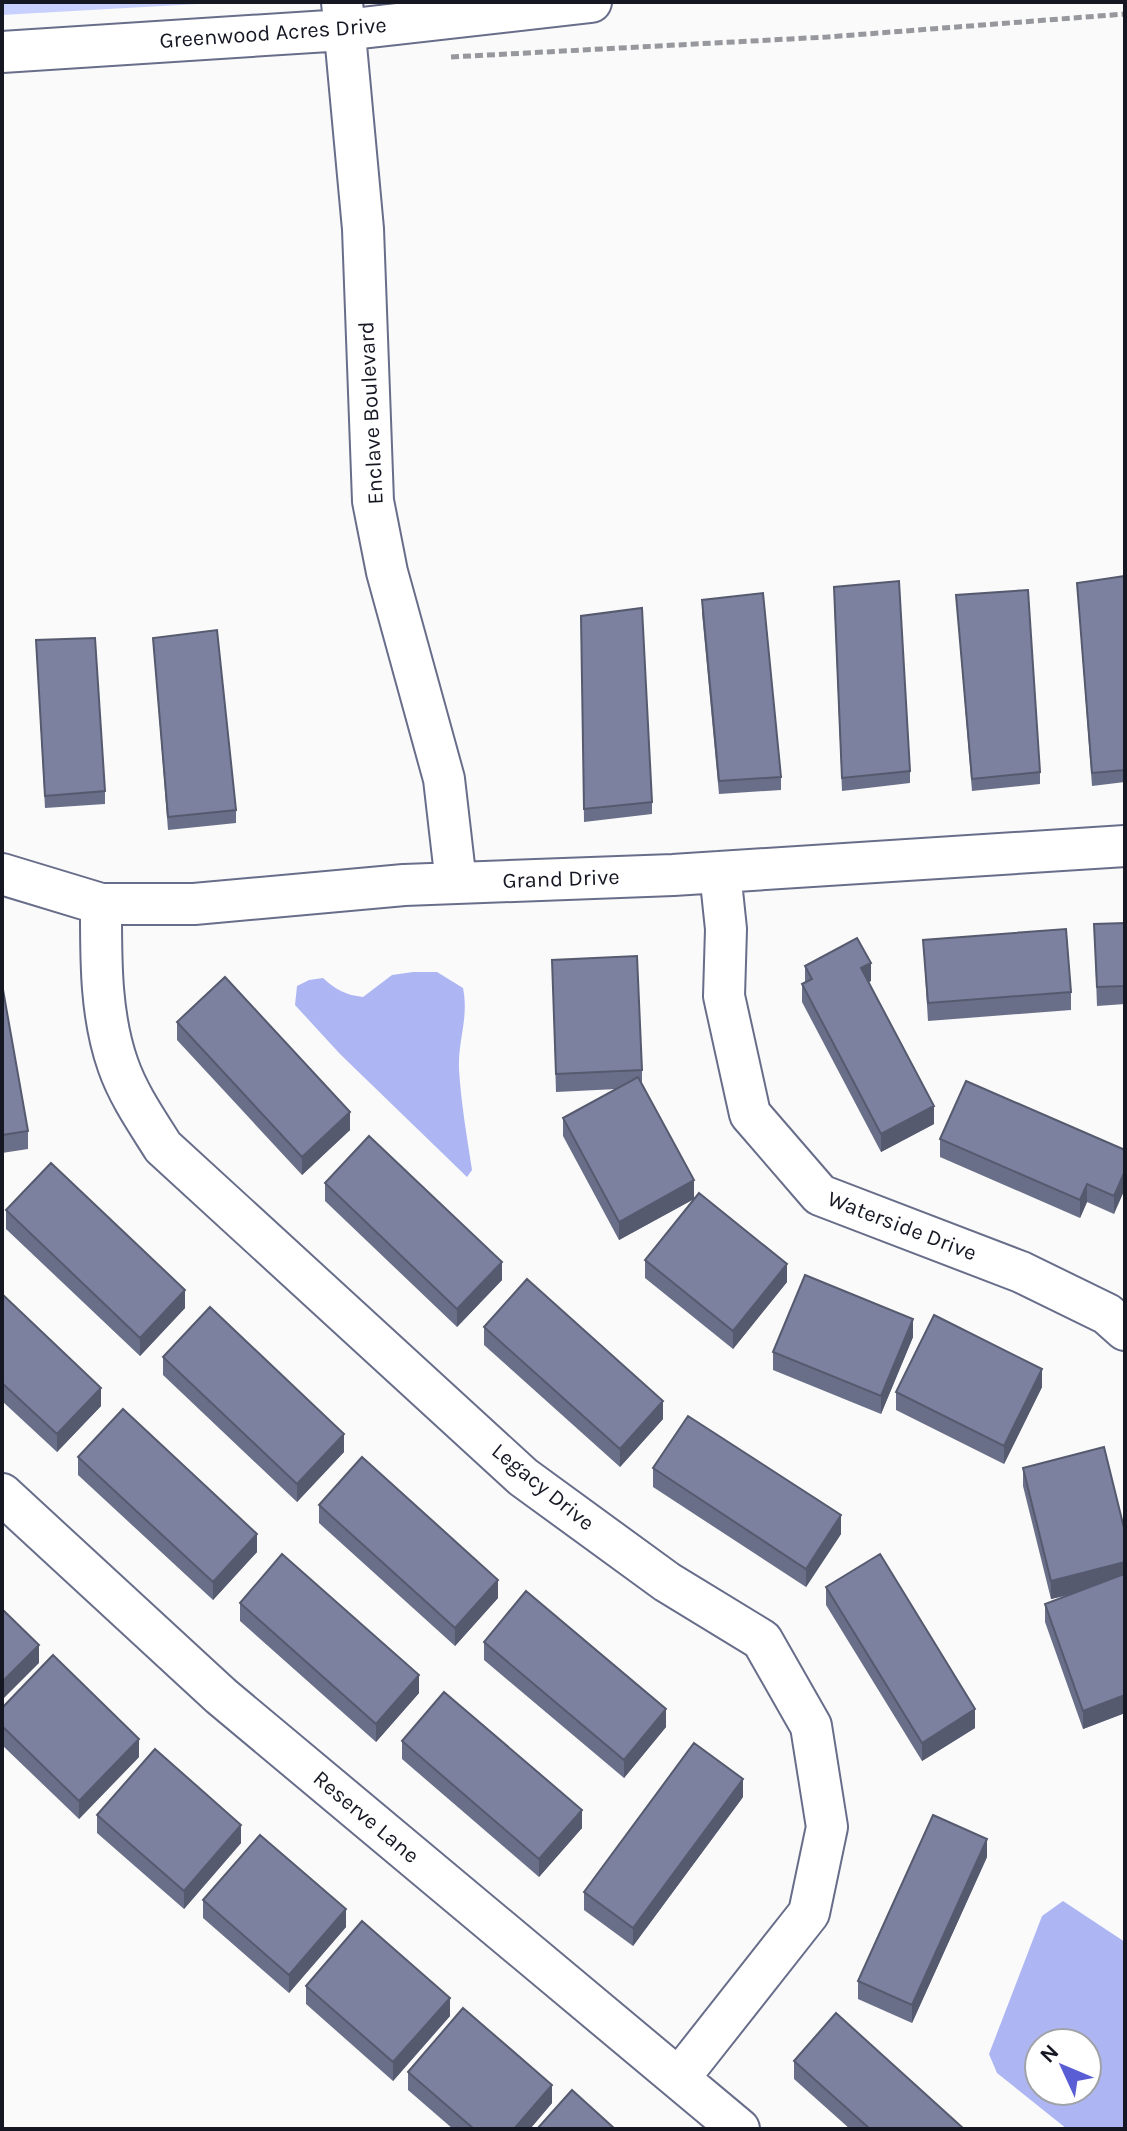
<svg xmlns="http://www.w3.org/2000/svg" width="1127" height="2131" viewBox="0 0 1127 2131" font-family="Karla,sans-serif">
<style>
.green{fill:#c7d0ff}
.water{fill:#adb6f2;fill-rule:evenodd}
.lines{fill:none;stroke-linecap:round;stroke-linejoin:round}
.minor-casing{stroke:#686d8a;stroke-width:44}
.path{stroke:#97989d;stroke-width:5;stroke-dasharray:8 4;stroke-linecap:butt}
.minor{stroke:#fff;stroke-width:40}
.wall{fill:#6a6f89}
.shaded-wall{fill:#565a6f}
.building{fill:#7b819f;stroke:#565a6f;stroke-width:2}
.labels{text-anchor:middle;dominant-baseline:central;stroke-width:6;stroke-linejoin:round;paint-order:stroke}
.street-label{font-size:22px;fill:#151723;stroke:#fff}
</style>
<rect width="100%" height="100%" fill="#fafafa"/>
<path class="green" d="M2 2H233L2 15Z"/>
<path class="water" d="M413 972H437L463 988C469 1018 458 1039 459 1069 461 1103 467 1137 472 1170L467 1177 340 1054 295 1005 297 986 309 980 323 978C336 990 346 995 363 997L392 975Z
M1063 1901 1125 1942V2129H1067L997 2073 989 2054 1042 1916ZM1039 2043H1087V2091H1039Z"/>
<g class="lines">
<g class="minor-casing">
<path id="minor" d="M342 2 363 229 373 501 387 572 444 779 456 883
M2 52 344 30 591 2
M720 872 726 929 724 996 750 1114 820 1195 1021 1272 1107 1314 1125 1330
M2 874 101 904H194L404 885 673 875 1125 846
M101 904C101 957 100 1014 118 1065 128 1094 146 1120 163 1147L523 1477 667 1582 762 1640 811 1726 827 1827 809 1913 679 2078
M2 1494 221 1696 739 2129"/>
</g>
<path class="path" d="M451 57 827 37 1125 14"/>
<use href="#minor" class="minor"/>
</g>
<path class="wall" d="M1125 576V782L1092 786 1077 583Z
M956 595 1040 772V784L972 791Z
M834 599 910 771V783L842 791Z
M702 600 781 777V790L719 794 702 613Z
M581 616 652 802V814L584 822Z
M153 638 236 810V823L168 830Z
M36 640 105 791V804L45 808Z
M1125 923V1004L1097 1006 1094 924Z
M923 940 1071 992V1010L928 1021Z
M552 960 642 1070V1084L694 1199 619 1240 563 1136V1118L617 1089 556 1092Z
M805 966 871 981 868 982 934 1124 881 1152 802 1002V984L805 982Z
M2 984 28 1131V1149L2 1153Z
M177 1022 350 1130 302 1175 177 1040Z
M940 1139 1125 1150 1114 1214 1087 1202 1080 1218 940 1157Z
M325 1183 502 1280 457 1327 325 1201Z
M6 1210 185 1308 140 1356 6 1229Z
M645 1260 787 1282 733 1349 645 1278Z
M2 1294 101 1406 57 1452 2 1401Z
M484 1327 663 1419 620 1467 484 1345Z
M913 1337 881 1414 773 1370V1352Z
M163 1357 344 1452 297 1502 163 1375Z
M1042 1387 1004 1464 896 1410V1392Z
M78 1457 257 1552 213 1600 78 1475Z
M653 1468 841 1534 806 1587 653 1487Z
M1023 1468 1125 1532V1713L1083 1729 1045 1622V1604L1069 1595 1051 1599 1023 1486Z
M319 1505 498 1598 455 1646 319 1523Z
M826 1587 975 1728 922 1761 826 1605Z
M240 1603 419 1693 376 1742 240 1621Z
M484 1642 666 1727 624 1778 484 1660Z
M2 1708 139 1757 79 1819 2 1745Z
M402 1741 582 1828 539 1877 402 1759Z
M743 1797 633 1946 584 1910V1892Z
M97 1815 241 1843 184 1909 97 1833Z
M987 1857 912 2023 858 1999V1981Z
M203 1900 346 1927 289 1993 203 1918Z
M306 1986 450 2016 393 2081 306 2004Z
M794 2061 964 2129H850L794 2079Z
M408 2072 552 2103 530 2129H453L408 2090Z"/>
<path class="shaded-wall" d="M871 963V981L861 986V968Z
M934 1106V1124L881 1152V1134Z
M350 1112V1130L302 1175V1157Z
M1125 1171V1189L1114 1214V1196Z
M694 1180V1199L619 1240V1222Z
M1087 1184V1202L1080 1218V1200Z
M502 1262V1280L457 1327V1309Z
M787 1264V1282L733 1349V1331Z
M185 1290V1308L140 1356V1338Z
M913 1319V1337L881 1414V1396Z
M1042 1369V1387L1004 1464V1446Z
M101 1388V1406L57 1452V1434Z
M663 1401V1419L620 1467V1449Z
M344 1434V1452L297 1502V1484Z
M841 1515V1534L806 1587V1569Z
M257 1534V1552L213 1600V1582Z
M1125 1562V1580L1051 1599V1581Z
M498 1580V1598L455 1646V1628Z
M39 1645V1663L2 1700V1682Z
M419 1675V1693L376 1742V1724Z
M1125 1695V1713L1083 1729V1711Z
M666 1709V1727L624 1778V1760Z
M975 1709V1728L922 1761V1743Z
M139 1739V1757L79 1819V1801Z
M743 1779V1797L633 1946V1928Z
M582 1810V1828L539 1877V1859Z
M241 1825V1843L184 1909V1891Z
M987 1839V1857L912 2023V2005Z
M346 1909V1927L289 1993V1975Z
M450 1998V2016L393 2081V2062Z
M552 2085V2103L530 2129H514Z"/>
<path class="building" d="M1125 576V770L1092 773 1077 583Z
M899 581 910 771 842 778 834 587Z
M1028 590 1040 772 972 779 956 595Z
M763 593 781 777 719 781 702 600Z
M642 608 652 802 584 809 581 616Z
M217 630 236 810 168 817 153 638Z
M95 638 105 791 45 796 36 640Z
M1125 923V986L1097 987 1094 924Z
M1066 929 1071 992 928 1003 923 940Z
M857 938 871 963 861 968 934 1106 881 1134 802 984 812 979 805 966Z
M637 956 642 1070 556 1074 552 960Z
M225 977 350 1112 302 1157 177 1022Z
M2 984 28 1131 2 1135Z
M638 1077 694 1180 619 1222 563 1118Z
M966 1081 1125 1150V1171L1114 1196 1087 1184 1080 1200 940 1139Z
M369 1136 502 1262 457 1309 325 1183Z
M51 1163 185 1290 140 1338 6 1210Z
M699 1193 787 1264 733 1331 645 1260Z
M805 1275 913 1319 881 1396 773 1352Z
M527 1279 663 1401 620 1449 484 1327Z
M2 1294 101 1388 57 1434 2 1383Z
M210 1307 344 1434 297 1484 163 1357Z
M934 1315 1042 1369 1004 1446 896 1392Z
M123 1409 257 1534 213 1582 78 1457Z
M688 1416 841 1515 806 1569 653 1468Z
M1104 1447 1125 1532V1562L1051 1581 1023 1468Z
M362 1457 498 1580 455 1628 319 1505Z
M282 1554 419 1675 376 1724 240 1603Z
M880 1554 975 1709 922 1743 826 1587Z
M1124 1574 1125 1578V1695L1083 1711 1045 1604Z
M526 1591 666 1709 624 1760 484 1642Z
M2 1609 39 1645 2 1682Z
M53 1655 139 1739 79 1801 2 1726V1708Z
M444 1692 582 1810 539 1859 402 1741Z
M694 1743 743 1779 633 1928 584 1892Z
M155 1749 241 1825 184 1891 97 1815Z
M933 1815 987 1839 912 2005 858 1981Z
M260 1835 346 1909 289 1975 203 1900Z
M362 1921 450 1998 393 2062 306 1986Z
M463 2008 552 2085 514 2129H474L408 2072Z
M836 2013 964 2129H870L794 2061Z
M572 2090 615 2129H537Z"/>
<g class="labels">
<g class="street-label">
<text transform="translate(273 33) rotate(-4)">Greenwood Acres Drive</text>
<text transform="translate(371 413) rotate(-93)">Enclave Boulevard</text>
<text transform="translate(561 879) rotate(-2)">Grand Drive</text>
<text transform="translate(902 1226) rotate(21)">Waterside Drive</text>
<text transform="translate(543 1487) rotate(39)">Legacy Drive</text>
<text transform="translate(366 1817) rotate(40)">Reserve Lane</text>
</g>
</g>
<rect width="1127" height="2131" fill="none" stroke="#151723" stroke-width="8"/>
<g transform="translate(1063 2067) rotate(314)"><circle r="38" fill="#ffffff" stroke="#a1a2a7" stroke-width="2"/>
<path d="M0-6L14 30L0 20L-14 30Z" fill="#5a5ed5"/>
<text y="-12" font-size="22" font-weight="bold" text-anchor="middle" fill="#151723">N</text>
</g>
</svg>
